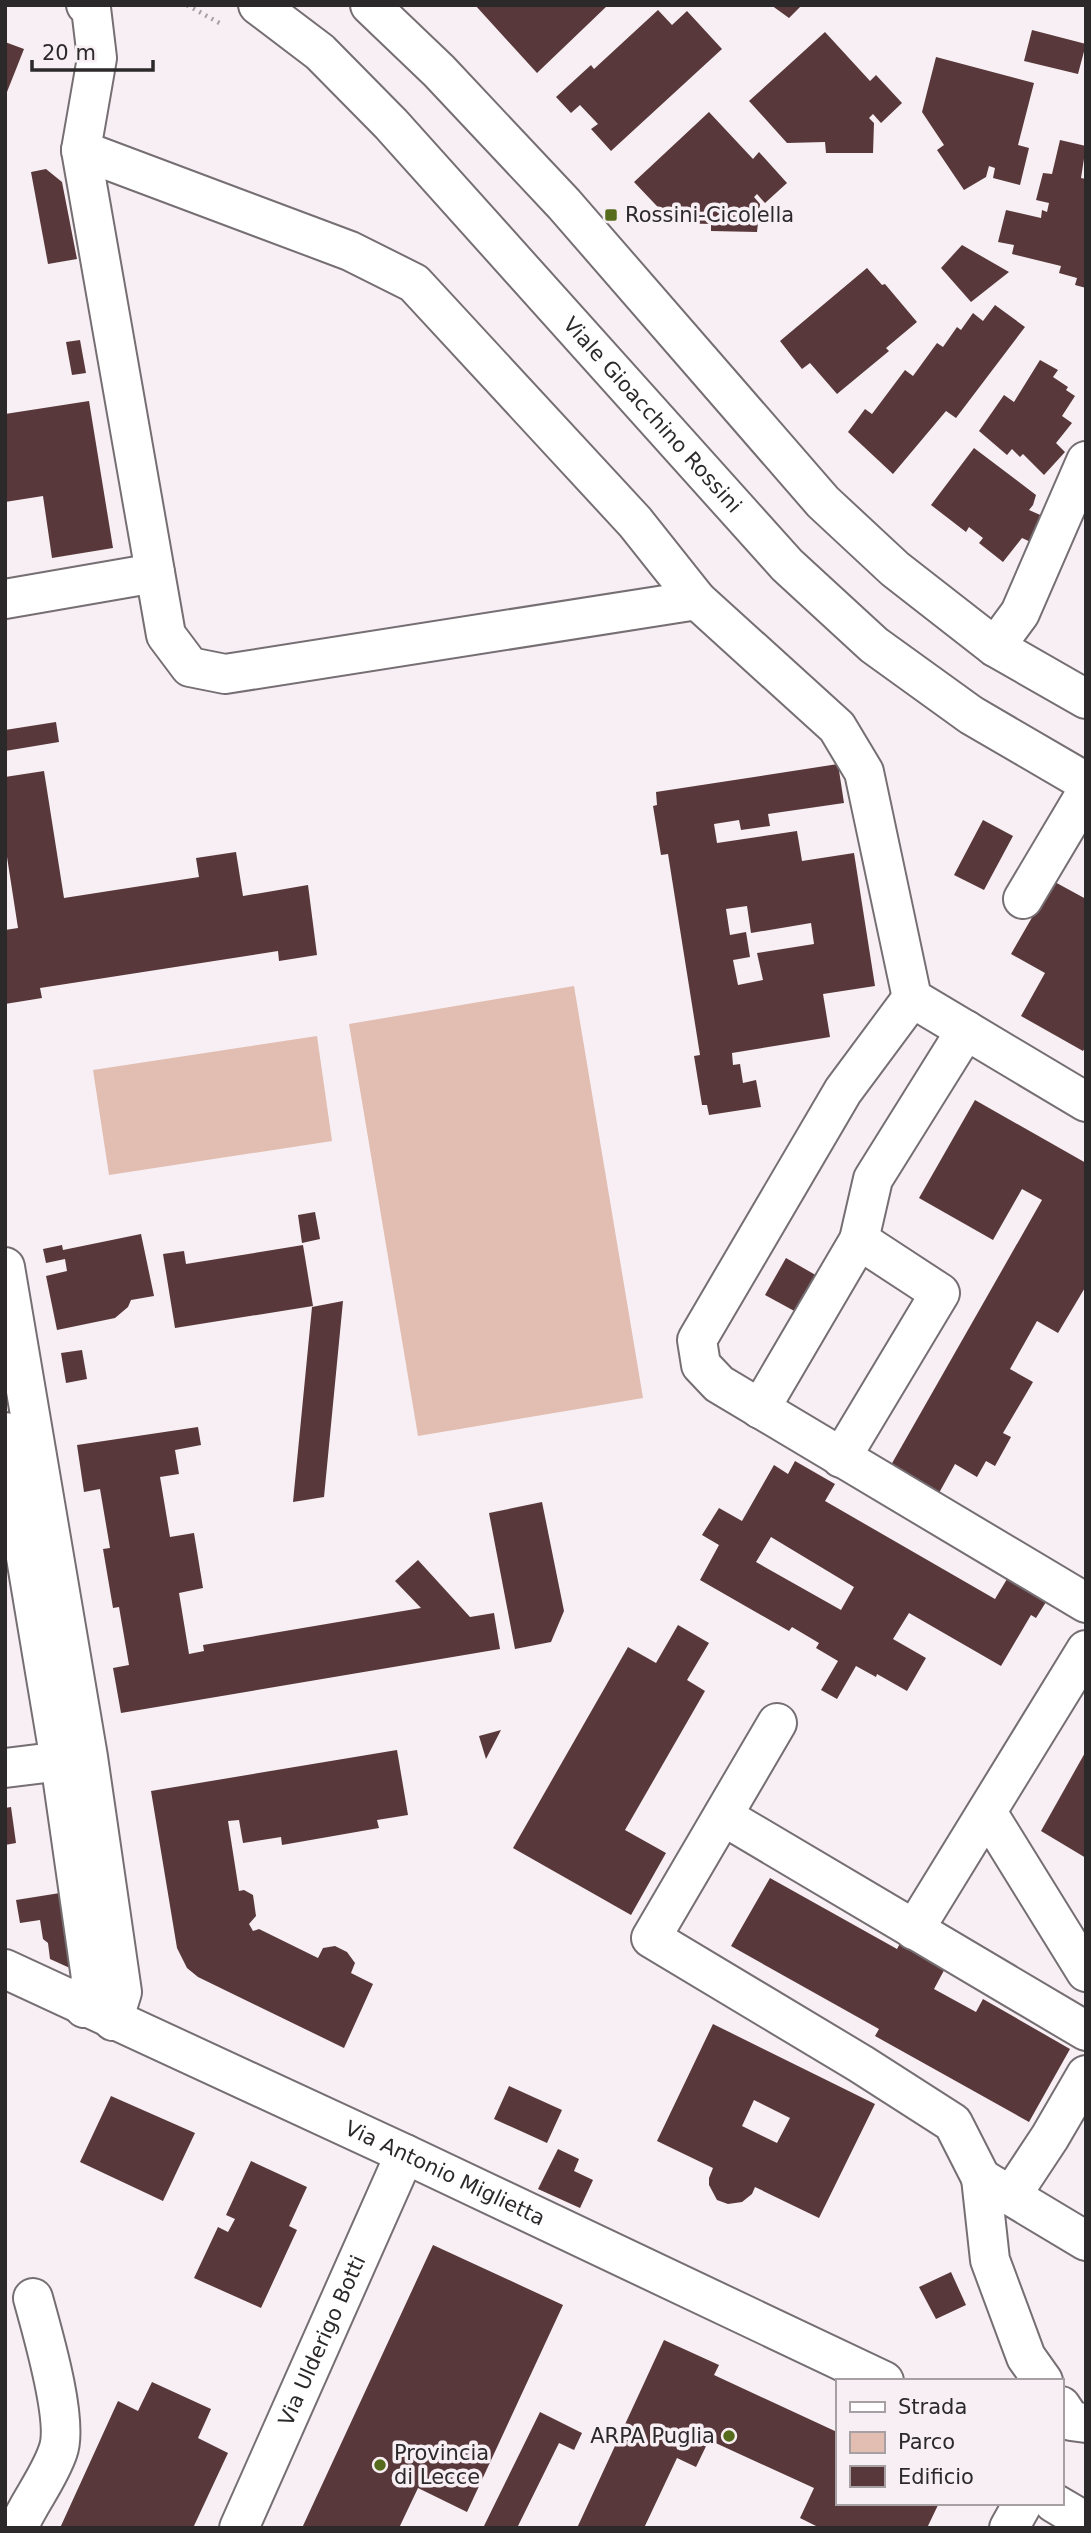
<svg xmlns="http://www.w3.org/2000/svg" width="1091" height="2533" viewBox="0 0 1091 2533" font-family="'DejaVu Sans',sans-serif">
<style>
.green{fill:#e2beb2}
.building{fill:#58383b;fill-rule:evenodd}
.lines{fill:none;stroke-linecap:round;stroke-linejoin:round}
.minor-casing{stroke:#756e72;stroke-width:42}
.major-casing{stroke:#756e72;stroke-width:42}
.path{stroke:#a6a0a3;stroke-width:4.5;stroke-dasharray:2 5;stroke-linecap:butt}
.minor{stroke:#fff;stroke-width:38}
.major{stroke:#fff;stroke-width:38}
.poi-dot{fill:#566c1c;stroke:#f7eff3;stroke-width:2.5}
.labels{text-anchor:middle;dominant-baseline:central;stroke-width:7;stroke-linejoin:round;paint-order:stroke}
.poi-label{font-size:21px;fill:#2c292a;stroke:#f7eff3;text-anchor:start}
.street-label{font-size:21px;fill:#2c292a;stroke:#f7eff3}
</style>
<rect width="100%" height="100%" fill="#f7eff3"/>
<path class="green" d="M574 986 643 1398 418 1436 349 1024Z
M317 1036 332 1141 109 1175 93 1070Z"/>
<path class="building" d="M475 5H608L537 73Z
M771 5H802L789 18Z
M658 10 672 25 687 11 722 49 611 151 591 129 598 124 580 105 571 113 556 97 591 65 594 69Z
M1032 30 1086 44 1078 74 1024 61Z
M825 32 870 81 876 75 902 103 881 123 873 114 869 118 874 123 873 153H826L825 142 787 143 749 101Z
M5 42 24 49 5 97Z
M936 57 1034 83 1018 145 1029 148 1020 185 993 178 995 168 989 166 986 177 964 190 937 150 944 145 922 112Z
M709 112 753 159 759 152 787 183 765 203 757 194 754 197 760 204 757 232 711 231V224L673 223 634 182Z
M1060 140 1086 146 1081 178 1086 179V288L1075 285 1077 278 1059 273 1061 266 1012 254 1014 245 998 242 1006 210 1041 218 1042 210 1047 212 1049 203 1036 200 1043 173 1052 174Z
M46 169 62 182 77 259 48 264 31 172Z
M962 245 1009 272 971 302 941 268Z
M867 268 882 285 885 284 917 322 886 348 889 351 837 394 810 363 802 369 780 341Z
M995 305 1025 327 956 418 946 411 893 474 848 432 865 409 872 414 905 370 913 376 937 343 943 347 957 327 961 330 973 313 983 321Z
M80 340 86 373 72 375 66 342Z
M1040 360 1058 370 1053 377 1068 387 1066 390 1075 396 1062 416 1072 423 1056 443 1065 452 1044 475 1023 454 1020 457 1012 449 1007 455 979 431 1004 395 1014 402Z
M89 401 113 548 52 558 43 496 5 502V414Z
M974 448 1036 495 1033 505 1029 510 1047 518 1035 544 1022 538 1003 562 979 543 983 538 969 527 966 532 931 505Z
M56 722 59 742 5 751V730Z
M838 764 844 803 768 814 770 826 741 830 739 820 714 824 717 843 797 831 802 861 854 853 875 986 823 994 830 1037 732 1053 733 1065 740 1064 743 1083 756 1080 761 1107 709 1115 707 1105H702L694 1056 700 1055 668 854 661 855 653 806 657 805 656 792ZM747 906 751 933 811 923 814 944 757 953 763 980 738 985 733 960 750 957 746 932 730 935 726 909Z
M44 771 64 898 199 877 196 858 236 852 243 896 308 885 317 955 279 961 278 951 40 988 42 998 5 1004V930L18 928 5 844V777Z
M983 820 1013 836 984 890 954 875Z
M1053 881 1086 899V1046L1083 1051 1021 1016 1045 973 1011 954Z
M975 1100 1086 1163V1286L1058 1333 1037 1321 1010 1369 1033 1382 1003 1433 1011 1437 995 1466 986 1461 977 1477 955 1464 939 1493 891 1465 1042 1200 1022 1189 993 1240 919 1198Z
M315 1212 320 1239 302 1243 298 1215Z
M141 1234 154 1296 131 1300 128 1307 115 1318 57 1330 46 1276 67 1271 65 1259 46 1263 43 1249 62 1245 63 1250Z
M303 1245 313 1306 175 1328 163 1254 184 1251 186 1264Z
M786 1258 819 1277 798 1313 765 1295Z
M343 1301 324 1497 293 1502 312 1307Z
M82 1350 87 1379 66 1383 61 1353Z
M198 1427 201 1445 175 1450 179 1474 160 1477 170 1537 194 1533 203 1588 179 1593 189 1654 204 1651 203 1645 421 1608 395 1581 418 1560 470 1617 494 1613 500 1649 121 1713 113 1668 129 1665 119 1607 113 1608 103 1549 110 1548 100 1489 84 1492 77 1445Z
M795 1461 835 1484 825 1501 995 1599 1007 1579 1046 1602 1036 1618 1031 1615 1001 1666 909 1613 893 1639 926 1658 907 1691 877 1674 876 1677 856 1666 837 1699 821 1690 838 1661 816 1648 819 1643 792 1627 789 1631 700 1580 719 1545 702 1535 719 1508 742 1521 774 1465 788 1474ZM771 1537 854 1587 841 1610 756 1562Z
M542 1502 564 1611 551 1642 515 1649 489 1513Z
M678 1625 709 1643 687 1680 705 1691 625 1830 666 1853 631 1915 513 1848 628 1647 656 1663Z
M501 1730 486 1759 479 1736Z
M397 1750 408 1815 377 1820 379 1828 282 1845 281 1837 243 1843 239 1820 228 1821 239 1891 244 1890 253 1895 256 1916 249 1924 253 1931 259 1929 318 1958 323 1948 335 1946 347 1952 355 1963 351 1973 373 1984 344 2048 198 1977 187 1968 177 1948 151 1791Z
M1086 1751V1858L1041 1831Z
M11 1807 16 1843 5 1845V1808Z
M770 1878 897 1949 903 1938 948 1963 934 1989 976 2012 983 1999 1070 2049 1029 2122 875 2036 879 2029 731 1946Z
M60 1893 72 1969 50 1959 48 1943 43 1939 40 1920 20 1923 16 1900Z
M713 2024 875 2104 819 2218 755 2187 752 2194 742 2202 728 2204 717 2200 709 2185V2178L713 2168 657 2141ZM754 2100 790 2118 777 2143 742 2126Z
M509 2086 562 2110 547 2143 494 2119Z
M111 2096 195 2133 163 2201 80 2162Z
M558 2149 579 2159 574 2171 593 2180 580 2208 538 2189Z
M251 2161 307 2187 289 2226 297 2230 261 2308 194 2278 218 2227 228 2232 235 2219 226 2215Z
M433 2245 563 2305 467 2512 418 2488 399 2528H302Z
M951 2272 966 2305 936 2319 919 2287Z
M664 2340 719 2365 714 2375 837 2432V2503H939L927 2528H820L800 2518 814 2488 709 2440 696 2467 677 2458 644 2528H577Z
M152 2382 211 2409 198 2438 228 2453 193 2528H60L118 2401 138 2411Z
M540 2412 582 2433 574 2450 559 2443 518 2526 522 2528H483Z"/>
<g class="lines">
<g class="minor-casing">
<g id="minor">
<path d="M86 5 91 8 97 58 81 150 350 251 414 283 635 522 697 600 837 727 864 772 912 998 1086 1102"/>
<path d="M81 150 166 635 190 667 225 674 697 600"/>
<path d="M5 599 155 573"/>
<path d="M995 647 1020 613 1086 461"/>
<path d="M1023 899 1086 793"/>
<path d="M912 998 843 1091 697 1340 701 1365 719 1384 1086 1603"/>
<path d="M5 1267 88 1757 122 1992 113 2021"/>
<path d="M760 1409 859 1240 873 1179 966 1030"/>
<path d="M5 1432 60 1761 91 1978 84 2008"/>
<path d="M841 1458 940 1293 859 1240"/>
<path d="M777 1723 651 1938 861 2064 953 2123 981 2178"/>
<path d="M5 1768 86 1758"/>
<path d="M987 1812 1086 1972"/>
<path d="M723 1816 1086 2031"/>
<path d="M914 1930 1086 1650"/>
<path id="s1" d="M5 1969 405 2154 884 2381"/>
<path d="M1011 2196 1050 2137 1086 2075"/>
<path d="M1043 2381 1026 2357 990 2260 981 2178 1086 2241"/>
<path d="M1061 2406 1071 2421 1086 2423"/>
<path d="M1054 2503 1086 2522"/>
<path d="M18 2528C29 2502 49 2478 58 2451 69 2421 42 2331 33 2298"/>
<path id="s2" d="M239 2528 405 2154"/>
<path d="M1009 2528 1023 2503"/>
</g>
</g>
<g class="major-casing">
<g id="major">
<path id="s3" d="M258 5 320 52 391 124 787 565 874 645 971 715 1086 782"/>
<path d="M370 5 439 71 564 204 823 502 895 569 995 647 1086 699"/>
</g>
</g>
<path class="path" d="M187 5 223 25"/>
<use href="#minor" class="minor"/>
<use href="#major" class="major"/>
</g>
<g class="poi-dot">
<rect x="604" y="208" width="14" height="14" rx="3.5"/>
<circle cx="729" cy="2436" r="7"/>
<circle cx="380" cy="2465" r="7"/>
</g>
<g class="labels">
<g class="poi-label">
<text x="625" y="215">Rossini-Cicolella</text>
<text x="715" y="2436" text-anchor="end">ARPA Puglia</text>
<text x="394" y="2453">Provincia<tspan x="394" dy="24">di Lecce</tspan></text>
</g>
<g class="street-label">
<text stroke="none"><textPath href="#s3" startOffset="570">Viale Gioacchino Rossini</textPath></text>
<text stroke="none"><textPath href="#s1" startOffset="485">Via Antonio Miglietta</textPath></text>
<text stroke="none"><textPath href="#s2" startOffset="205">Via Ulderigo Botti</textPath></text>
</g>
</g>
<rect width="1091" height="2533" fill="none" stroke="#2c292a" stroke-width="14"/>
<rect x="836" y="2379" width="228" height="126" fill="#f7eff3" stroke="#a6a0a3" stroke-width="2"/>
<rect x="850" y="2402" width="35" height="10" fill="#ffffff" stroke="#a6a0a3" stroke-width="2"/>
<text x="898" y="2414" font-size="21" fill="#2c292a">Strada</text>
<rect x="850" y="2432" width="35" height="21" fill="#e2beb2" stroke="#a6a0a3" stroke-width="2"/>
<text x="898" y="2449" font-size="21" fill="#2c292a">Parco</text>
<rect x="850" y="2466" width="35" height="21" fill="#58383b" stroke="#a6a0a3" stroke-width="2"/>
<text x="898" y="2484" font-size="21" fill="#2c292a">Edificio</text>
<path d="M32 60v10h121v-10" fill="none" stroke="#2c292a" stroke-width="3.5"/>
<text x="42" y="60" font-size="21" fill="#2c292a" stroke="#f7eff3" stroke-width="5" paint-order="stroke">20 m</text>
</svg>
